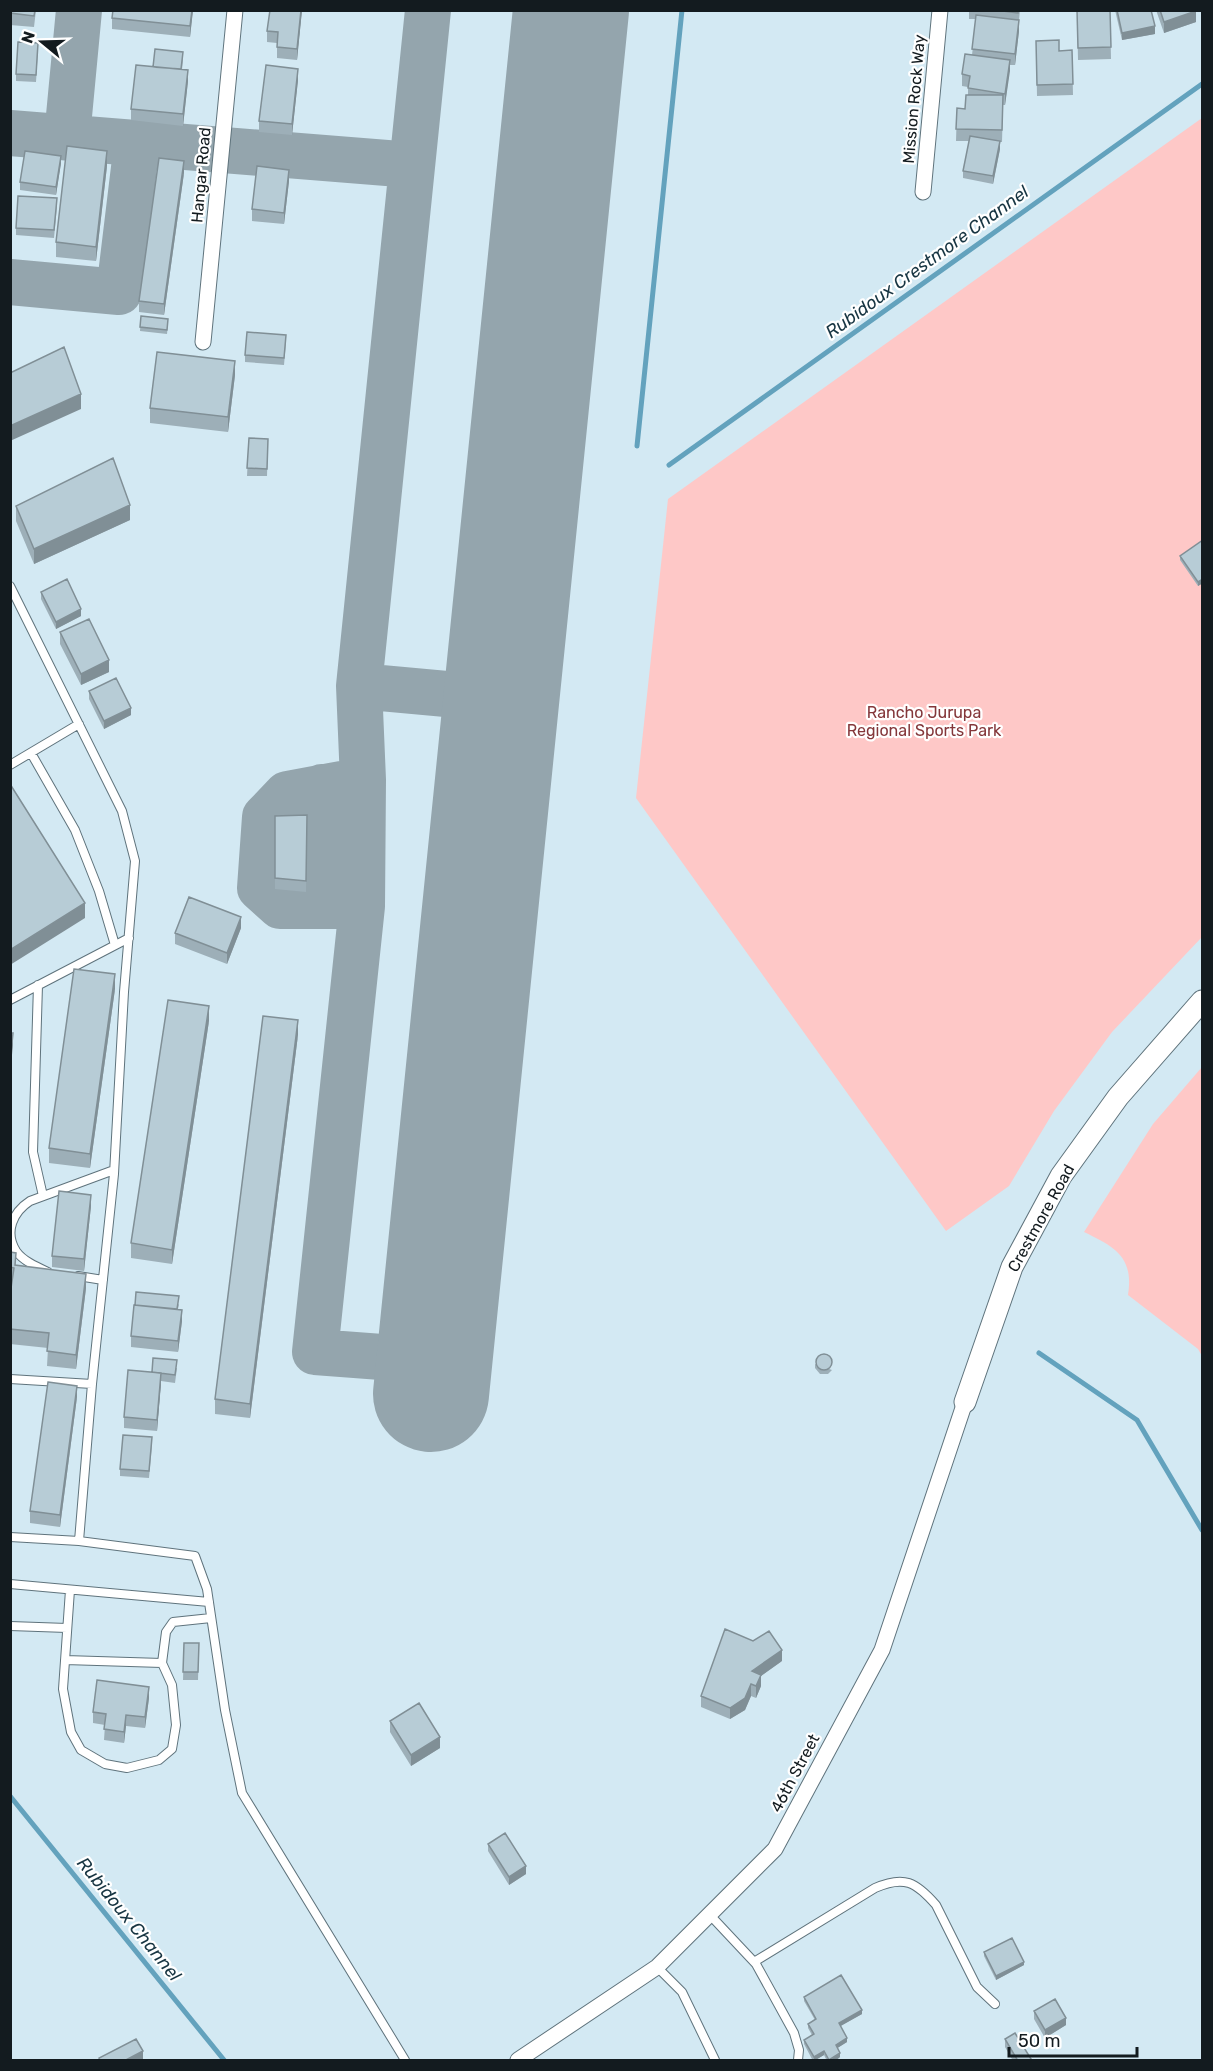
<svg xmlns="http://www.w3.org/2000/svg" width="1213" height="2071" viewBox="0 0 1213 2071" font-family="Rubik,sans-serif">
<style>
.green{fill:#fec8c7}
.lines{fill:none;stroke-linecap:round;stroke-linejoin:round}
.stream{stroke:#63a2bd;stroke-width:5}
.taxiway{stroke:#94a5ad;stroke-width:46}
.runway{stroke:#94a5ad;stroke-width:116}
.lane-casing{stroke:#5f737c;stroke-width:10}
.street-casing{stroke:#5f737c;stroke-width:17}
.secondary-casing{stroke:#5f737c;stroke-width:23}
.lane{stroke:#fff;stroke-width:8}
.street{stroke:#fff;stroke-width:15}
.secondary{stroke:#fff;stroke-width:21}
.wall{fill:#9dafb8}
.shaded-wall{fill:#808f96}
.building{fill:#b7ccd6;stroke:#808f96;stroke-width:1.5}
.labels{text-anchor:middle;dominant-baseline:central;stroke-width:4.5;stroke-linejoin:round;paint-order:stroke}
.street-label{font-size:16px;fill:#131b1f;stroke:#fff}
.park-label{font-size:16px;fill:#84373a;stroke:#fff}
.water-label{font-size:18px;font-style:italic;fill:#173542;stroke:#fff}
</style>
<rect width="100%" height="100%" fill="#d3e9f3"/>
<path class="green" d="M1202 118V937L1112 1032 1054 1111 1009 1186 946 1231 636 798 668 499Z
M1202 1067V1356L1198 1349 1128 1295C1134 1257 1115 1247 1084 1232L1153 1124Z"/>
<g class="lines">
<path class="stream" d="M637 446 682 10
M669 465 1202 84
M1039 1353 1137 1420 1202 1530
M10 1796 224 2060"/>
<path class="taxiway" d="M428 10 359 686 363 780 362 906 315 1352 435 1361
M10 133 412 165
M67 137 79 10
M10 282 119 292 137 143
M359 686 501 699
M322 787 326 906
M362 906H280L260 888 265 817 287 794 363 780"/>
<path class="runway" d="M431 1394 571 10"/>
<g class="lane-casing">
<path id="lane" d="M10 586 122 811 135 861 124 992 114 1174 92 1384 79 1541 195 1556 207 1589 225 1710 242 1793 405 2060
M31 753 75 830 99 891 115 945
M10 765 79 724
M38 985 33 1152 43 1196
M10 1000 129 938
M48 1272C37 1267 23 1261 16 1251 4 1232 13 1212 30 1201L114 1170
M78 1276 103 1280
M10 1379 92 1384
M10 1537 79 1541
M10 1584 209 1602
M70 1590 63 1689 71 1732 81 1750 105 1764 127 1768 159 1760 172 1749 176 1725 172 1685 162 1663 166 1632 173 1622 211 1618
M10 1626 67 1628
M65 1660 162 1663
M710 1915 756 1964 794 2033 799 2050 798 2060
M754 1962 875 1888C904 1875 916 1882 936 1905L977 1987 995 2004
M657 1967 682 1992 715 2060"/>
</g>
<g class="street-casing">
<path id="street" d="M923 192 940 10
M203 342 235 10
M518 2060 657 1967 775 1849 882 1650 965 1402"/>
</g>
<g class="secondary-casing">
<path id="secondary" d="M965 1402 1012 1267 1061 1176 1118 1097 1202 1001"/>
</g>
<use href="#lane" class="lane"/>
<use href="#street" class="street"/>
<use href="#secondary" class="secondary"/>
</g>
<path class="wall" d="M10 10H36L34 27 10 25Z
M193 10 190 37 112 29V18Z
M302 10 297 60 277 58V43L267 42V31Z
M969 10H1020L1019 20V31L1015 65H1010L1005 105H1003L1002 142H1000V149L993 184 963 178V171L969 141H956L957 108 965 109 968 95V87L962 86V74L972 55 976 19H969Z
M1077 10H1110L1111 59 1078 60Z
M1115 10H1151L1155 34 1122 40Z
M1156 10H1196V22L1164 33Z
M1036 41 1059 51 1072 50 1073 95 1037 96Z
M38 50 36 82 16 81V74Z
M183 59 182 70 188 81 183 126 131 120V109L153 67Z
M298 80 292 135 259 132V121Z
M61 163 56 195 20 190V182Z
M107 166 96 261 56 257V242Z
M184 173 164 315 139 312V301Z
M289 181 284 224 252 221V209Z
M57 206 54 238 16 235V228Z
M141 316 168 323 167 334 140 331Z
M286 342 284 365 245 362V355Z
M235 375 228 432 150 423V408Z
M249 438 268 439 267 476H247Z
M16 506 130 520 34 564 16 521Z
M1203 540V583L1198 586 1180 560V556Z
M41 592 81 616 56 629 41 599Z
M60 632 109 672 81 685 60 644Z
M89 691 131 715 104 729 89 699Z
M307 815 306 892 275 889V816Z
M241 928 227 964 175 944V933Z
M115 989 90 1168 49 1163V1148Z
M209 1021 172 1264 131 1258V1243Z
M298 1035 250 1418 215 1414V1399Z
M91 1206 84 1271 52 1267V1256Z
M10 1252 16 1265 86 1288 76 1369 47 1366 48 1348 10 1344V1295L12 1282H10Z
M179 1304 178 1309 182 1321 178 1352 131 1347V1336Z
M815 1364 832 1370 828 1374H820L815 1368Z
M177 1368 175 1383 161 1381 157 1431 124 1428V1417L152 1372Z
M77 1397 60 1527 30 1523V1511Z
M152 1445 149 1478 120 1476V1469Z
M184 1643H199L198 1680H183Z
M782 1661 761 1676V1686L756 1698 751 1696 745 1710 730 1719 701 1707V1696Z
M149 1698 145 1728 126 1726 124 1743 104 1740 105 1725 93 1723V1712Z
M390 1721 440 1748 411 1766 390 1732Z
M488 1844 526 1874 509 1885 488 1851Z
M984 1952 1024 1965 996 1980 984 1956Z
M804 1997 862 2014 840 2026 847 2042 837 2048 840 2057 835 2061H827L824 2055 813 2061 804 2044V2040L812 2035 808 2028V2024L815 2020 804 2001Z
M1034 2011 1066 2025 1045 2038 1034 2019Z
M1005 2039 1031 2061H1013L1005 2047Z"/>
<path class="shaded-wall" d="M192 10H193L190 37V26Z
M301 10H302L297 60V49Z
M1196 11V22L1164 33V22Z
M1019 20V31L1015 65V54Z
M1155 26V34L1122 40V33Z
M1010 60V71L1005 105V94Z
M298 69V80L292 135V124Z
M188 70V81L183 126V114Z
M1000 141V149L993 184V176Z
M107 151V166L96 261V247Z
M61 156V163L56 195V187Z
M184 161V173L164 315V304Z
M289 170V181L284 224V213Z
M235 361V375L228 432V417Z
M81 394V409L10 441V426Z
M130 505V520L34 564V549Z
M1203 579V583L1198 586V582Z
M81 609V616L56 629V622Z
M109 660V672L81 685V674Z
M131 708V715L104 729V721Z
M85 903V918L10 965V950Z
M241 917V928L227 964V953Z
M115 974V989L90 1168V1154Z
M209 1006V1021L172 1264V1250Z
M298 1020V1035L250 1418V1404Z
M13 1033V1045L10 1075V1063Z
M91 1195V1206L84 1271V1259Z
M86 1274V1288L76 1369V1355Z
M182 1310V1321L178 1352V1341Z
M161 1373V1384L157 1431V1420Z
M77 1386V1397L60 1527V1515Z
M782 1650V1661L761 1676V1686L756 1698V1686L752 1671Z
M751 1684V1696L745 1710 730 1719V1708Z
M149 1687V1698L145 1728V1717Z
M126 1715V1726L124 1743V1732Z
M440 1737V1748L411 1766V1755Z
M526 1866V1874L509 1885V1877Z
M1024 1962V1965L996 1980V1976Z
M862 2010V2014L839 2027V2023Z
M1066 2018V2025L1045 2038V2030Z
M847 2038V2042L836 2049V2045Z
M143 2051V2059L139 2061H124Z
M824 2051V2055L814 2061V2057Z
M840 2053V2057L835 2061H829Z"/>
<path class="building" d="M10 10H35L34 16 10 13Z
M113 10H192L190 26 112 18Z
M270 10H301L297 49 277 47 278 32 267 31Z
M995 10H1018V13Z
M1077 10H1110L1111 47 1078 48Z
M1117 10H1151L1155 26 1122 33Z
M1160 10H1196V11L1164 22Z
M976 15 1019 20 1015 54 972 49Z
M1059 40V51L1072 50 1073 84 1037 85 1036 41Z
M18 42 38 43 36 75 16 74Z
M155 49 183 52 181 69 153 67Z
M965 54 1010 60 1005 94 968 88 970 76 962 74Z
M136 65 188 70 183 114 131 109Z
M266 65 298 69 292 124 259 121Z
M966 95H1003L1002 130 956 129 957 108 965 109Z
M970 136 1000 141 993 176 963 171Z
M67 146 107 151 96 247 56 242Z
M25 151 61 156 56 187 20 182Z
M159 158 184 161 164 304 139 301Z
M257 166 289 170 284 213 252 209Z
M18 196 57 198 54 230 16 228Z
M141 316 168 319 167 330 140 327Z
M247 332 286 335 284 358 245 355Z
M64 347 81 394 10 426V373Z
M157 352 235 361 228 417 150 408Z
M249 438 268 439 267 469 247 468Z
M113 458 130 505 34 549 16 506Z
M1203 540V579L1198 582 1180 556Z
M67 579 81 609 56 622 41 592Z
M89 619 109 660 81 674 60 632Z
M116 678 131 708 104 721 89 691Z
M10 784 85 903 10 950Z
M307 815 306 881 275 878V816Z
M189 897 241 917 227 953 175 933Z
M74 969 115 974 90 1154 49 1148Z
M168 1000 209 1006 172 1250 131 1243Z
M263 1016 298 1020 250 1404 215 1399Z
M10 1033H13L10 1063Z
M59 1191 91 1195 84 1259 52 1256Z
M10 1252 16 1253 15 1265 86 1274 76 1355 47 1351 49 1333 10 1329V1295L14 1268 10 1267Z
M136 1292 179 1296 177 1309 135 1305Z
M134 1305 182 1310 178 1341 131 1336Z
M816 1362a8 8 0 1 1 16 0a8 8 0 1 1-16 0Z
M153 1358 177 1360 175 1375 152 1372Z
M128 1370 161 1373 157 1420 124 1417Z
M48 1382 77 1386 60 1515 30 1511Z
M123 1435 152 1437 149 1471 120 1469Z
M725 1629 753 1641 769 1631 782 1650 752 1671 761 1675 756 1686 751 1684 745 1698 730 1708 701 1696Z
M184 1643H199L198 1672H183Z
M97 1680 149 1687 145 1717 126 1715 124 1732 104 1729 106 1714 93 1712Z
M419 1703 440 1737 411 1755 390 1721Z
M505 1833 526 1866 509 1877 488 1844Z
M1012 1938 1024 1962 996 1976 984 1952Z
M841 1975 862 2010 839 2023 847 2038 836 2045 840 2053 829 2060 824 2051 814 2057 804 2040 814 2034 808 2024 816 2019 804 1997Z
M1055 1999 1066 2018 1045 2030 1034 2011Z
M1015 2033 1031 2059 1029 2061H1018L1005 2039Z
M136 2039 143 2051 124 2061H100L99 2058Z"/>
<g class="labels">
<g class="street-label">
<text transform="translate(914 99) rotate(-85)">Mission Rock Way</text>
<text transform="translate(201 175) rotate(-85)">Hangar Road</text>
<text transform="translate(1041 1218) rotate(-61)">Crestmore Road</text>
<text transform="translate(795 1773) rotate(-62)">46th Street</text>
</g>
<g class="park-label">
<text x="924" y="712">Rancho Jurupa<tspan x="924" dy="18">Regional Sports Park</tspan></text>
</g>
<g class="water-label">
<text transform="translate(927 262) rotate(-36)">Rubidoux Crestmore Channel</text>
<text transform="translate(129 1919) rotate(51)">Rubidoux Channel</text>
</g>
</g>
<rect width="1213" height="2071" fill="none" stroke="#131b1f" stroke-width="24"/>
<g transform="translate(42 42) rotate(289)" stroke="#ffffff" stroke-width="4.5" paint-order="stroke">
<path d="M0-4.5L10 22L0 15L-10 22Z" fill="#131b1f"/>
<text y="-9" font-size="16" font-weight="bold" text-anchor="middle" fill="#131b1f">N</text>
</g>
<path d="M1009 2047v9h128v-9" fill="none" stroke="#131b1f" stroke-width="3"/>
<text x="1018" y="2047" font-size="18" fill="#131b1f" stroke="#ffffff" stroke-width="4.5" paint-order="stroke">50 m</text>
</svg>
